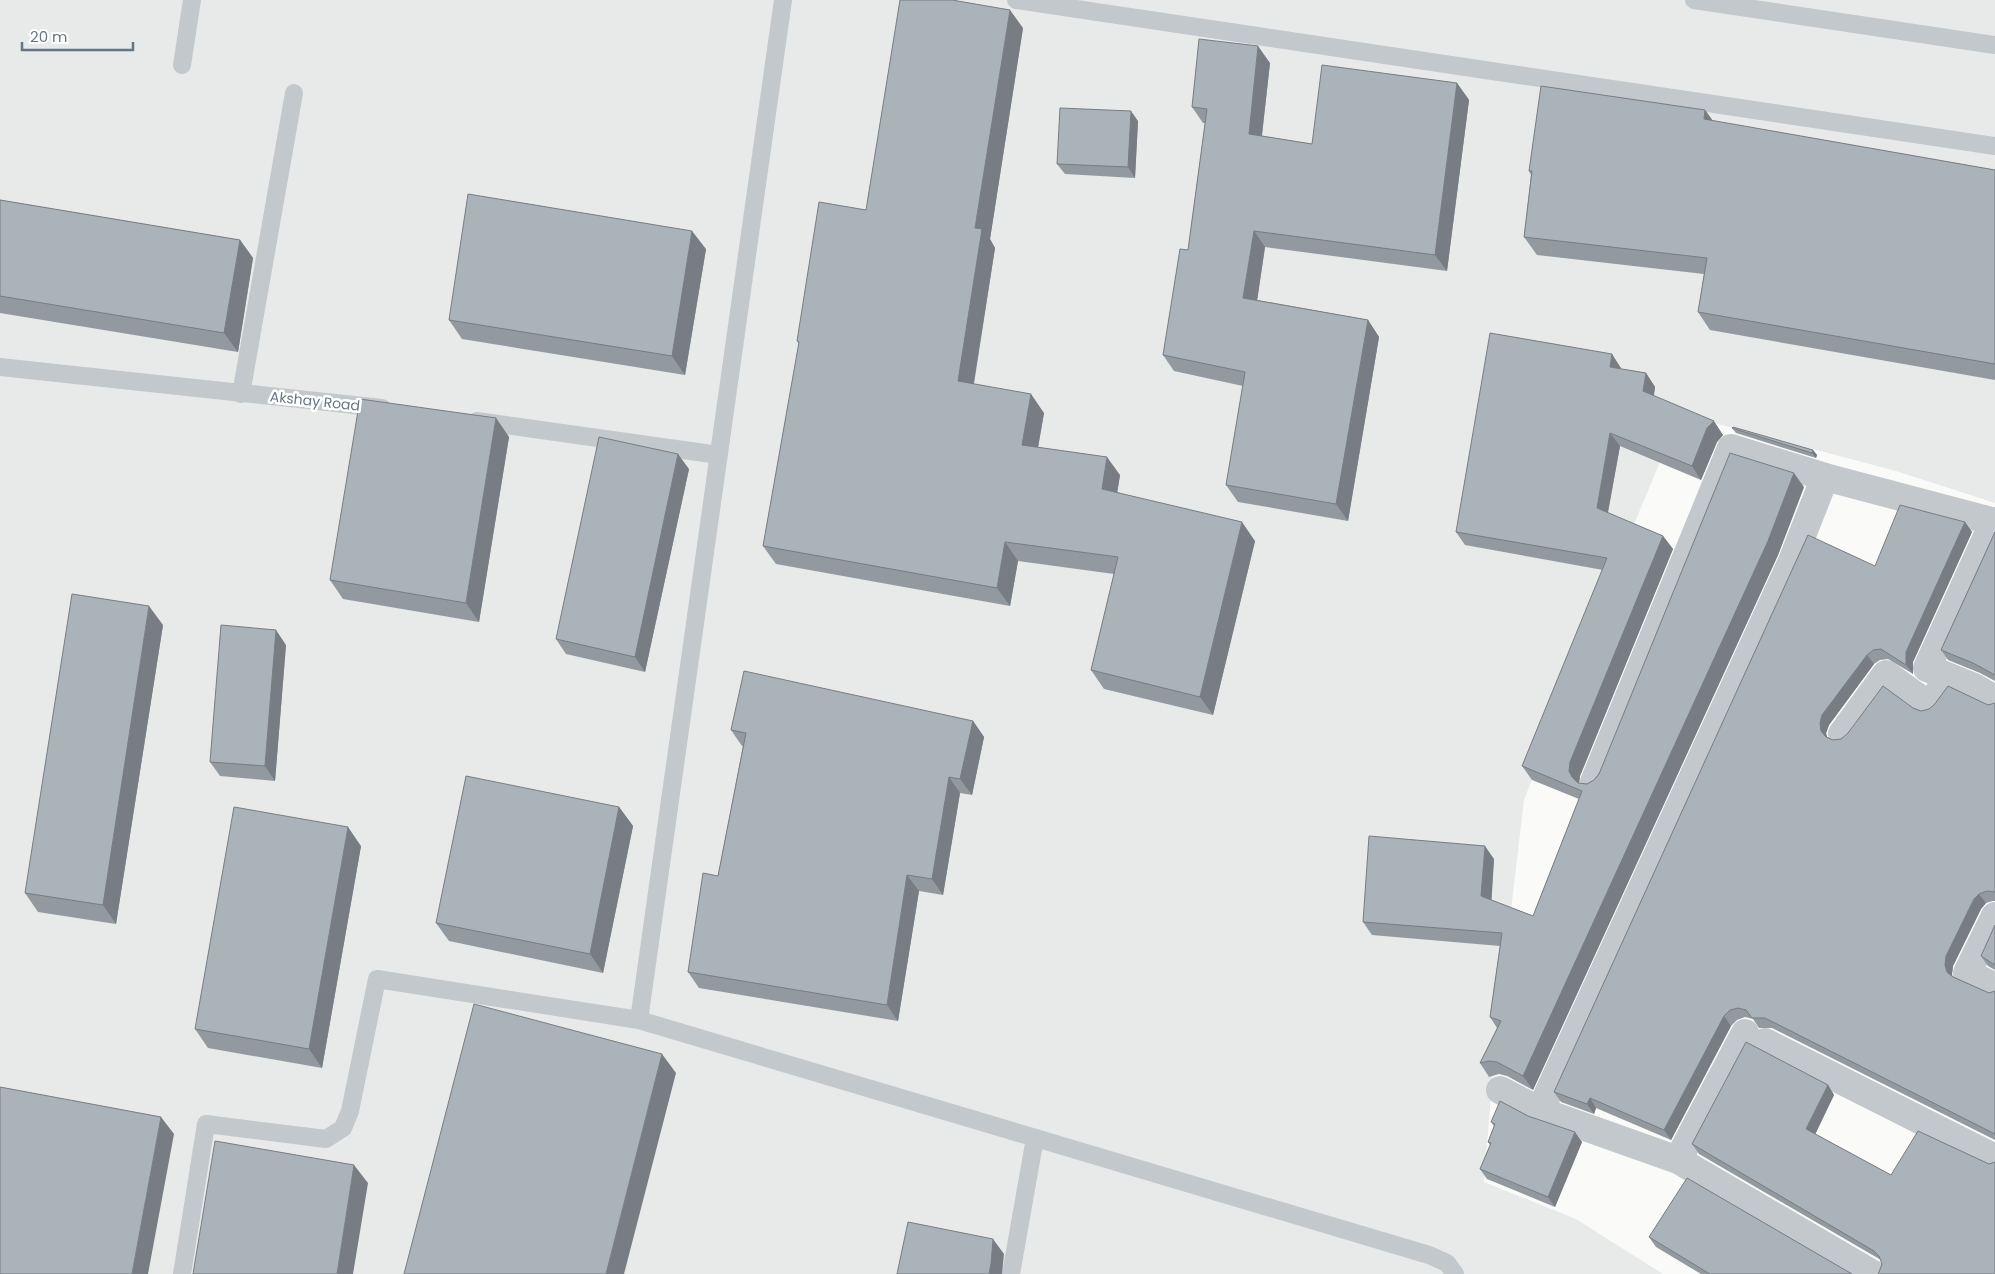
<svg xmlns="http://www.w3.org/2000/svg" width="1995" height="1274" viewBox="0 0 1995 1274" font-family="Poppins,sans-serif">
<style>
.built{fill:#e8e9e9}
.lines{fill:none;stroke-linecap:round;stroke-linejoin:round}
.service{stroke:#c3c8cc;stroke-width:18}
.minor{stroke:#c3c8cc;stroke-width:28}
.wall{fill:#929a9f}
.shaded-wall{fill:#777d82}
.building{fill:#aab3b9;stroke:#777d82}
.labels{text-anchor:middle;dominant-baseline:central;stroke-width:5;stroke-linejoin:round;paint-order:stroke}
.street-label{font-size:14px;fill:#657683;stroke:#fff}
</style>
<rect width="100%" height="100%" fill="#fafaf8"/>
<path class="built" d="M0 0H1995V503L1896 471 1680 414 1602 601 1524 800 1495 1045 1484 1182 1576 1219 1663 1274H0Z"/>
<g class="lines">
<path class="service" d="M783 0 639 1020 1429 1255 1447 1263 1455 1274
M1016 0 1995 146
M1694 0 1995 45
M182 65 192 0
M0 367 382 408
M241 394 294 93
M477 421 719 455
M182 1274 206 1124 326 1139 343 1128 350 1111 377 979 639 1020
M1011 1274 1035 1138"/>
<path class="minor" d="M1994 521 1927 668 1974 687 1995 699
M1842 734 1886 674 1929 705 1950 677
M1594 782 1731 448 1825 477
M1995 916 1967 973 1995 987
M1765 1042 1995 1158
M1500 1090 1540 1111 1678 1160 1873 1274
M1540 1111 1792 561 1825 477 1995 522
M1678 1160 1745 1033"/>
</g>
<path class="wall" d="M1023 28 990 239 995 248 974 384 1044 413 1038 448 1120 475 1117 492 1255 541 1213 715 1104 689 1091 670 1114 574 1018 561 1010 606 776 564 763 546 799 344 797 341 866 210Z
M1270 63 1262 136 1312 144 1457 83 1469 100 1447 271 1265 247 1257 300 1368 320 1379 337 1348 521 1238 502 1226 485 1243 386 1174 371 1163 355 1188 250 1205 123H1203L1192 107Z
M1705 110 1713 121 1995 170V380L1710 330 1698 312 1704 274 1537 255 1524 237 1531 175 1529 171Z
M1138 121 1135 178 1065 174 1057 164Z
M0 200 240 240 253 258 238 352 0 313Z
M706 249 685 375 462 339 449 320Z
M1621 368V369L1646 373 1655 387 1654 396 1723 435 1717 442 1701 480 1620 446 1608 513 1663 536 1673 549 1580 776 1579 783 1587 784 1594 780 1804 487 1778 555 1533 1090 1507 1076 1499 1074 1489 1077 1480 1063 1497 1028 1490 1017 1500 946 1372 935 1363 922 1494 859 1491 900 1533 916 1579 799 1532 780 1522 766 1603 570 1465 545 1456 532Z
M496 418 509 437 479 622 343 599 330 580Z
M1732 428 1813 450 1817 455 1816 458 1736 433Z
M689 469 645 672 566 654 556 639Z
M1965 522 1972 532 1913 662V674L1888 659 1880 660 1874 664 1829 725 1826 733 1827 737 1833 740 1841 739 1913 708 1921 711 1988 705 1995 703V901H1993L1986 903 1981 909 1953 966 1952 974V976L1989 993 1995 991V1140L1772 1028H1759L1753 1019 1745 1017 1737 1020 1731 1026 1671 1140 1596 1108 1594 1114 1561 1102 1554 1092 1875 566Z
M1995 532V681L1980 673 1948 660 1941 650Z
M163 625 116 924 38 912 25 893Z
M286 645 275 781 220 776 210 762Z
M973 721 984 737 972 795 960 793 943 895 919 891 898 1021 699 988 688 972 718 876 743 746H742L731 730Z
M619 807 633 826 603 973 449 941 436 923Z
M361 846 322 1068 208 1048 195 1029Z
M1995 925V970L1988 966 1981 956Z
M1828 1085 1834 1095 1815 1134 1891 1175 1989 1164 1879 1272 1882 1264 1881 1260 1699 1154 1692 1144Z
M1528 1116 1582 1142 1555 1207 1487 1179 1480 1169 1490 1145 1488 1142 1494 1126 1491 1122Z
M1649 1237 1852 1274H1701L1656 1247Z"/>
<path class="shaded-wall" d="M1010 10 1023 28 990 239 995 248 971 400 958 381 975 228Z
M1258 46 1270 63 1260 151 1249 134Z
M1457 83 1469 100 1447 271 1435 255Z
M1705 110 1718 128 1704 119Z
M1131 111 1138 121 1135 178 1128 167Z
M692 231 706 249 685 375 672 356Z
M1254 231 1265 247 1255 315 1243 298Z
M240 240 253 258 238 352 224 333Z
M1368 320 1379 337 1348 521 1336 504Z
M1612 354 1621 368 1619 381 1610 367Z
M1646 373 1655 387 1652 405 1643 391Z
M1031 394 1044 413 1035 464 1022 445Z
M496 418 509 437 479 622 466 603Z
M1714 421 1723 435 1717 442 1701 480 1692 466 1707 428Z
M1610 433 1620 446 1606 522 1597 508Z
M1813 450 1817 455 1816 458 1812 453Z
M678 454 689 469 645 672 635 657Z
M1107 457 1120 475 1115 507 1102 489Z
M1794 473 1804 487 1778 555 1533 1090 1523 1076Z
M1242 522 1255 541 1213 715 1200 697Z
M1965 522 1972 532 1913 662V674L1906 665V652Z
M1663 536 1673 549 1580 776 1579 785 1572 777 1569 771 1570 762Z
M1005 542 1018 561 1010 606 997 588Z
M149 606 163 625 116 924 103 905Z
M276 630 286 645 275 781 265 766Z
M1867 655 1874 664 1829 725 1826 733 1828 741 1821 731 1820 723 1822 715Z
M973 721 984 737 972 795 960 779Z
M949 777 960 793 943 895 932 879Z
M619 807 633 826 603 973 590 954Z
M348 827 361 846 322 1068 309 1049Z
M1485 846 1494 859 1491 909 1481 896Z
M907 875 919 891 898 1021 887 1005Z
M1979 894 1986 903 1981 909 1953 966 1952 974 1954 982 1947 972 1945 965 1946 956 1974 899Z
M1724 1016 1731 1026 1671 1140 1664 1130Z
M662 1054 676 1073 624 1274H606Z
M1828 1085 1834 1095 1813 1139 1806 1129Z
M1590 1098 1596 1108 1594 1114 1587 1104Z
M161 1117 174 1134 148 1274H132Z
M1575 1132 1582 1142 1555 1207 1548 1197Z
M354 1165 368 1183 353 1274H337Z
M993 1239 1004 1254 1002 1274H989Z"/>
<path class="building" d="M900 0H952L1010 10 975 228 982 229 958 381 1031 394 1022 445 1107 457 1102 489 1242 522 1200 697 1091 670 1118 557 1005 542 997 588 763 546 799 342 797 341 819 202 866 210Z
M1199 39 1258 46 1249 134 1312 144 1322 65 1457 83 1435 255 1254 231 1243 298 1368 320 1336 504 1226 485 1245 372 1163 355 1180 249 1188 250 1207 109 1192 107Z
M1541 86 1705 110 1704 119 1995 170V364L1698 312 1707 258 1524 237 1532 171H1529Z
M1060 108 1131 111 1128 167 1057 164Z
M468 194 692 231 672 356 449 320Z
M0 200 240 240 224 333 0 296Z
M1490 333 1612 354 1610 367 1646 373 1643 391 1714 421 1707 428 1692 466 1610 433 1597 508 1663 536 1570 762 1569 771 1572 777 1578 783 1587 784 1594 780 1599 774 1730 453 1794 473 1768 541 1523 1076 1497 1062 1489 1061 1480 1063 1501 1021 1490 1017 1502 933 1363 922 1369 836 1485 846 1481 896 1533 916 1582 791 1522 766 1607 558 1456 532Z
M360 399 496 418 466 603 330 580Z
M1733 427 1813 450 1812 453 1732 428Z
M599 437 678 454 635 657 556 639Z
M1900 505 1965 522 1906 652V665L1881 649 1873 650 1867 655 1822 715 1820 723 1821 731 1826 737 1833 740 1841 739 1848 733 1883 686 1913 708 1921 711 1929 709 1934 705 1948 686 1988 705 1995 703V892L1987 891 1979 894 1974 899 1946 956 1945 965 1947 972 1953 977 1989 993 1995 991V1134L1765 1018H1752L1746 1010 1738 1008 1730 1010 1724 1016 1664 1130 1590 1098 1587 1104 1554 1092 1808 535 1875 566Z
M1995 532V675L1973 663 1941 650Z
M72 594 149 606 103 905 25 893Z
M221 625 276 630 265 766 210 762Z
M744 671 973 721 960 779 949 777 932 879 907 875 887 1005 688 972 703 873 718 876 746 733 731 730Z
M466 776 619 807 590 954 436 923Z
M234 807 348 827 309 1049 195 1029Z
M1995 925V965L1981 956Z
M474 1004 662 1054 606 1274H404Z
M1746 1042 1828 1085 1806 1129 1891 1175 1918 1131 1989 1164 1995 1162V1274H1878L1879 1272 1882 1264 1879 1256 1874 1251 1692 1144Z
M0 1087 161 1117 132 1274H0Z
M1500 1101 1528 1116 1575 1132 1548 1197 1480 1169 1491 1143 1488 1142 1495 1124 1491 1122Z
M215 1141 354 1165 337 1274H193Z
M1687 1178 1852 1274H1710L1649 1237Z
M908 1222 993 1239 991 1264 989 1274H897Z"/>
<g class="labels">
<g class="street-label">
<text transform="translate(315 401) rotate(6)">Akshay Road</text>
</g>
</g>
<path d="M22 42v8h111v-8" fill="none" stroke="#657683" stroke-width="2.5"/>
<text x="30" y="42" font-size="15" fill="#657683" stroke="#ffffff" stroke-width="4" paint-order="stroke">20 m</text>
</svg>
